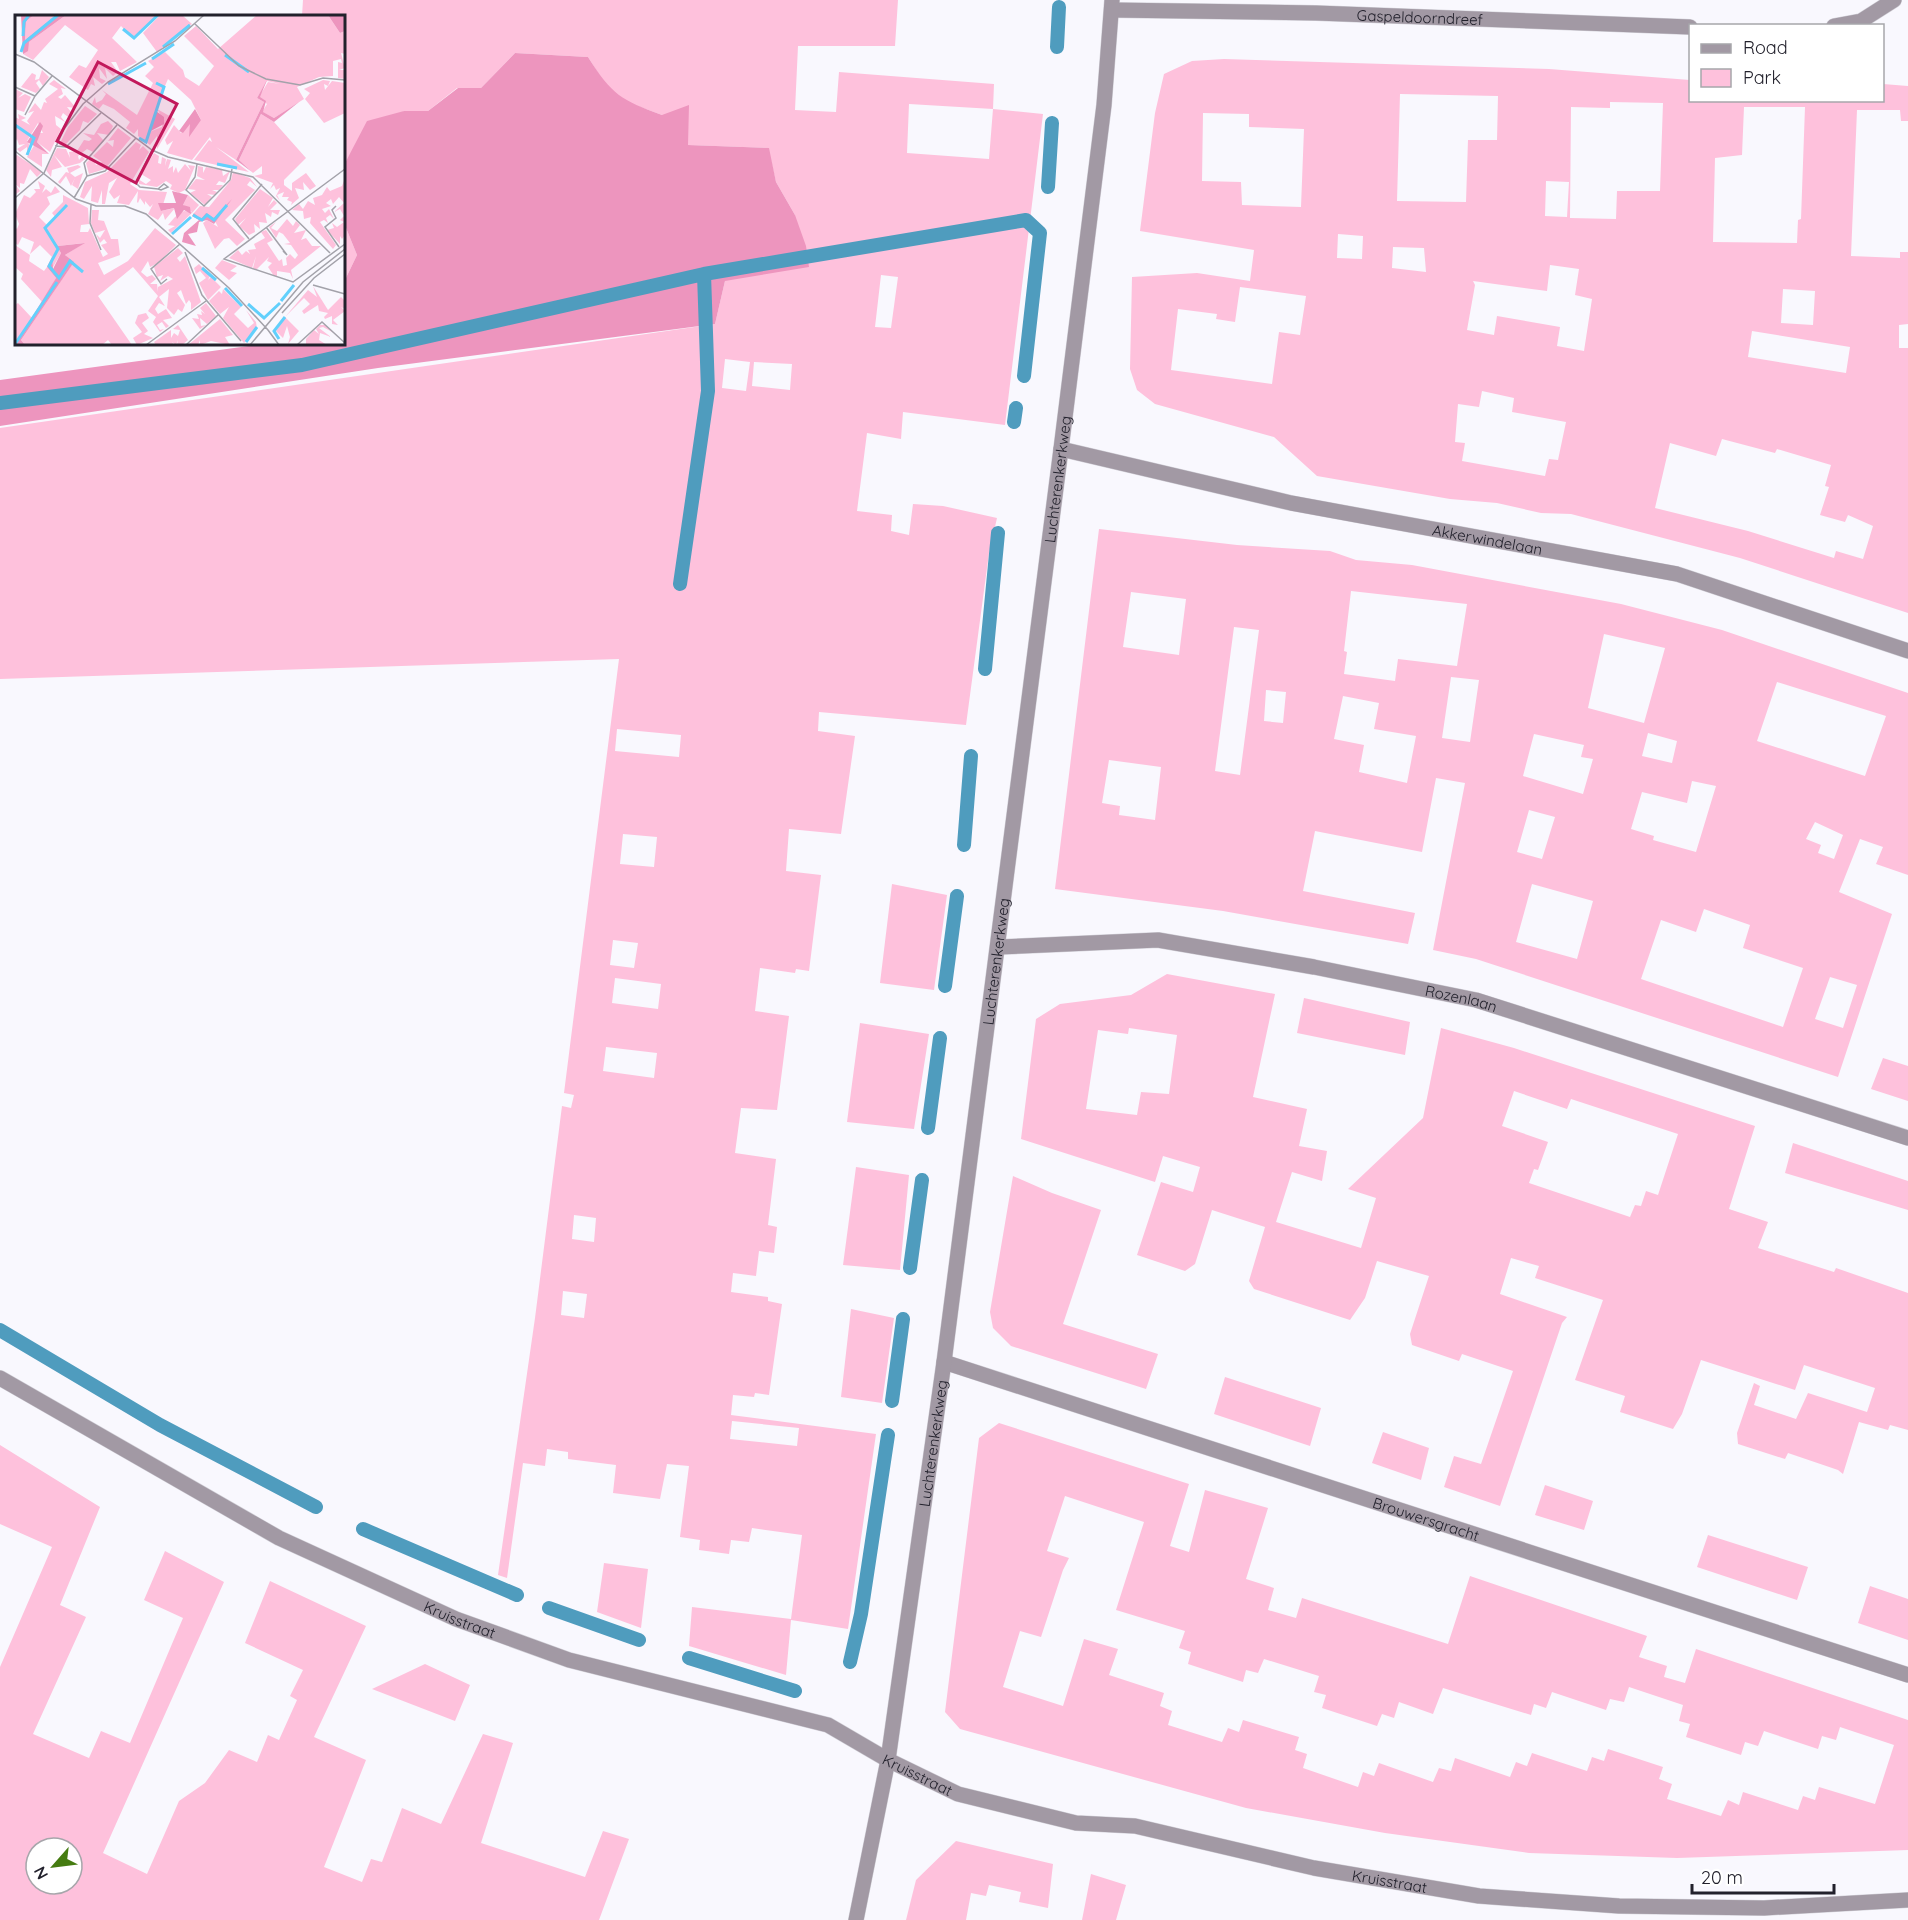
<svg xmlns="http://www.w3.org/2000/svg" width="1908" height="1920" viewBox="0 0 1908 1920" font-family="Quicksand,sans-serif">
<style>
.green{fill:#fec1dc;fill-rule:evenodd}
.forest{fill:#ed95be}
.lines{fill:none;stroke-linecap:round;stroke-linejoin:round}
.stream{stroke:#4f9cbe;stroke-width:14}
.street-casing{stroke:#d2d1d8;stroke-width:16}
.street{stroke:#a299a4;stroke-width:15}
.labels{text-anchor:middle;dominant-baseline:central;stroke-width:4.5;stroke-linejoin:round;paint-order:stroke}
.street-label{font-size:15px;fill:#22212c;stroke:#fff}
.inset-river{fill:none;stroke:#62d0fc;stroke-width:3}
.inset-road{fill:none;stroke:#a3a2aa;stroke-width:1.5}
.view{fill:#c2185b;fill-opacity:0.15;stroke:#c2185b;stroke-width:3}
.inset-edge{fill:none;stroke:#22212c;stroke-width:3}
</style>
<rect width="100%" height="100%" fill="#f9f8fe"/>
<path class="green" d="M303 0H898L895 46H798L795 110 836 112 839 72 994 84 993 109 1043 114 1005 425 903 412 901 439 867 433 857 511 892 515 891 531 909 535 913 504 943 506 997 518 989 553 966 725 819 712 818 731 855 736 841 834 789 829 786 871 821 875 809 971 796 969 795 973 760 968 755 1011 789 1016 777 1110 741 1108 735 1153 776 1159 768 1225 777 1227 774 1253 759 1251 756 1276 733 1273 731 1292 768 1297V1301L782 1304 769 1395 755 1393 754 1397 733 1395 731 1415 876 1434 848 1629 791 1620 786 1675 689 1646 692 1607 791 1619 802 1535 752 1528 749 1542 731 1540 729 1554 699 1550 700 1540 680 1537 689 1466 667 1464 660 1499 613 1493 616 1465 568 1459V1452L547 1449 545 1466 523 1463 507 1578 498 1575 535 1318 562 1106 571 1108 574 1095 564 1093 619 659 0 679V428L715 324 725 281 795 215 776 182 768 148 687 145 662 115 624 101 605 84 588 57 515 53 481 88H457L428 111H404L351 153 344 165V16H302ZM909 104 993 109 989 159 907 153ZM881 275 898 277 891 328 875 327ZM725 359 750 362 746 391 722 388ZM754 362 792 364 790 390 752 386ZM617 729 681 735 679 757 615 751ZM623 834 657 837 654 867 620 864ZM613 940 638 943 634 968 610 965ZM615 978 661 984 658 1009 612 1003ZM606 1047 657 1053 654 1078 603 1071ZM574 1215 596 1218 594 1242 572 1239ZM563 1291 587 1294 584 1318 561 1315ZM732 1421 799 1428 797 1446 730 1439Z
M1224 59 1549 69 1690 80V100H1882L1883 84 1908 86V121H1901L1900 110H1857L1851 256 1900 258V252H1908V324L1899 325V348H1908V613L1740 558 1571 514 1541 513 1497 503 1450 499 1317 476 1274 437 1155 404 1137 390 1130 369 1132 277 1197 273 1250 281 1254 250 1140 231 1155 113 1164 74 1192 61ZM1400 94 1498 96 1497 140H1468L1466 202 1397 201ZM1610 102 1663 103 1660 191H1617L1616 219 1570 218 1571 107 1610 108ZM1744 107H1805L1801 219 1798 220 1797 243 1713 242 1715 158 1742 155ZM1203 113 1249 114V127L1304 129 1301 207 1242 205 1241 182 1202 181ZM1546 181 1569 182 1567 217 1545 216ZM1338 234 1363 236 1362 259 1337 258ZM1393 247 1424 248 1426 272 1392 268ZM1550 265 1579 269 1575 295 1592 299 1584 351 1557 346 1560 327 1497 316 1494 335 1467 330 1475 285 1473 281 1547 291ZM1240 287 1306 296 1300 335 1279 332 1272 384 1171 370 1178 309 1217 314 1216 319 1235 322ZM1783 289 1815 291 1813 325 1781 323ZM1752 331 1850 347 1846 373 1748 357ZM1482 391 1514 398 1512 412 1566 422 1558 460 1549 459 1545 476 1462 461 1465 443 1455 442 1458 404 1479 407ZM1722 439 1775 453 1777 449 1831 465 1825 486 1829 487 1820 515 1845 522 1848 515 1873 526 1863 559 1836 551 1834 558 1748 531 1655 508 1670 443 1716 456Z
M344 223 357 255 344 282Z
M1099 529 1237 545 1330 551 1356 560 1412 565 1621 604 1722 630 1908 693V875L1876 864 1883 847 1860 839 1839 892 1892 914 1838 1077 1476 959 1433 950 1465 783 1436 778 1422 852 1315 831 1303 891 1415 913 1408 944 1223 911 1055 889ZM1351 591 1467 604 1457 666 1398 659 1395 681 1344 674 1347 652 1344 651ZM1131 592 1186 599 1179 655 1123 647ZM1234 627 1259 630 1240 775 1215 771ZM1604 634 1665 648 1644 723 1588 708ZM1451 677 1479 680 1470 742 1442 738ZM1777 682 1886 716 1865 776 1757 741ZM1266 690 1286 692 1283 723 1264 721ZM1343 696 1379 703 1374 729 1416 736 1407 783 1359 772 1364 745 1334 739ZM1648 733 1677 741 1672 763 1642 756ZM1534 734 1584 745 1581 757 1593 759 1583 794 1523 776ZM1109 760 1161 767 1155 820 1119 815 1120 806 1102 803ZM1692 781 1716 786 1696 852 1653 840 1654 836 1631 829 1642 792 1687 803ZM1529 810 1555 817 1542 859 1517 852ZM1815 822 1843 835 1834 859 1818 853 1821 845 1806 839ZM1532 884 1593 901 1577 959 1516 942ZM1704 909 1750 925 1743 948 1803 968 1783 1027 1641 979 1661 920 1696 932ZM1830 977 1857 985 1843 1028 1815 1019Z
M892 884 947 895 934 990 880 983Z
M1167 974 1275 994 1253 1097 1307 1109 1299 1146 1327 1151 1322 1181 1292 1172 1276 1222 1361 1248 1376 1198 1348 1189 1423 1118 1441 1028 1514 1048 1755 1126 1729 1209 1768 1222 1758 1248 1834 1272 1836 1268 1908 1293V1430L1890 1425 1888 1430 1859 1422 1843 1474 1838 1470 1788 1453 1785 1459 1738 1444 1737 1433 1754 1383 1760 1386 1754 1405 1796 1419 1808 1393 1867 1412 1875 1388 1804 1365 1795 1390 1701 1360 1682 1414 1673 1429 1620 1412 1625 1396 1575 1380 1603 1300 1535 1278 1539 1266 1511 1258 1500 1294 1567 1317 1562 1323 1500 1506 1444 1487 1454 1456 1481 1464 1513 1371 1462 1354 1459 1361 1412 1345 1410 1334 1429 1276 1377 1261 1365 1298 1350 1320 1254 1289 1249 1281 1265 1227 1212 1210 1195 1264 1185 1271 1137 1255 1161 1182 1193 1192 1200 1167 1163 1156 1155 1182 1021 1139 1036 1019 1060 1004 1131 995ZM1129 1028 1177 1035 1169 1094 1141 1092 1137 1115 1086 1109 1098 1030 1128 1034ZM1514 1091 1567 1109 1571 1099 1678 1134 1658 1195 1646 1191 1641 1206 1635 1205 1630 1217 1529 1183 1534 1169 1538 1170 1548 1142 1502 1126Z
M1304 998 1410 1022 1405 1055 1297 1033Z
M860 1023 929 1034 914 1129 847 1122Z
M1883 1058 1908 1066V1101L1871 1089Z
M1793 1143 1908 1181V1210L1785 1173Z
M856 1167 909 1175 900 1270 843 1265Z
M1013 1176 1052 1193 1101 1210 1063 1324 1158 1354 1146 1389 1011 1346 993 1328 990 1312Z
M851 1309 894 1318 882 1403 841 1397Z
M1225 1377 1321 1408 1310 1446 1214 1414Z
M999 1423 1189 1484 1170 1546 1189 1552 1205 1490 1268 1508 1246 1579 1274 1588 1268 1610 1296 1618 1302 1598 1448 1644 1470 1576 1647 1636 1639 1657 1667 1666 1664 1677 1685 1683 1696 1649 1908 1720V1850L1677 1858 1529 1853 1385 1833 1246 1808 960 1729 945 1712 979 1438ZM1065 1496 1144 1522 1116 1610 1185 1631 1179 1648 1191 1652 1188 1664 1243 1682 1246 1670 1258 1673 1264 1659 1319 1676 1314 1692 1326 1695 1322 1708 1377 1726 1382 1714 1394 1718 1399 1702 1433 1714 1443 1688 1531 1715 1534 1704 1546 1708 1552 1692 1606 1710 1610 1699 1624 1702 1629 1687 1683 1705 1679 1721 1690 1724 1686 1737 1741 1755 1745 1742 1758 1746 1764 1731 1818 1749 1822 1736 1836 1740 1840 1727 1894 1745 1875 1804 1819 1787 1815 1800 1803 1796 1798 1810 1743 1792 1739 1805 1728 1800 1721 1816 1667 1799 1672 1784 1659 1779 1663 1767 1608 1749 1604 1761 1592 1757 1587 1771 1532 1753 1527 1766 1516 1762 1510 1777 1455 1758 1451 1771 1439 1768 1433 1782 1379 1763 1374 1776 1363 1772 1358 1787 1303 1768 1307 1754 1295 1750 1299 1737 1243 1720 1239 1732 1228 1728 1222 1742 1168 1725 1172 1711 1160 1706 1164 1693 1109 1675 1118 1649 1084 1639 1063 1706 1003 1687 1020 1631 1041 1637 1063 1570 1069 1558 1047 1551Z
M1383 1432 1429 1448 1421 1480 1372 1463Z
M0 1445 100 1507 60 1605 86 1617 33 1734 89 1758 101 1731 130 1743 183 1618 144 1600 165 1551 224 1582 103 1853 147 1874 179 1801 205 1783 229 1750 257 1762 268 1735 279 1740 297 1700 290 1696 303 1670 245 1643 270 1581 366 1626 314 1737 366 1760 324 1867 362 1882 371 1859 382 1862 402 1808 441 1824 483 1734 513 1743 481 1843 585 1877 603 1831 629 1839 599 1920H0V1667L52 1547 0 1524ZM36 1848H72V1884H36Z
M1545 1485 1593 1501 1584 1530 1535 1515Z
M1708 1535 1808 1567 1797 1600 1697 1567Z
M604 1563 648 1569 641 1628 597 1612Z
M1870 1586 1908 1599V1640L1858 1623Z
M425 1664 470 1685 455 1721 372 1689Z
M956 1841 1053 1864 1048 1908 1019 1902 1021 1892 989 1885 986 1896 971 1893 966 1920H906L916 1880Z
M1091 1874 1126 1885 1116 1920H1082Z"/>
<path class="forest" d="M515 53 588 57C612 95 621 100 662 115L689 105 688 145 769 148 776 182 795 215 806 246 809 267 725 281 715 324 378 368 0 426V380L264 344H344V282L357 255 344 223V165L367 121 404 111H428L458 88H481Z"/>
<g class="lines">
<path class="stream" d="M1057 47 1059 7
M1048 187 1052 123
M0 403 302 365 704 274 1026 220 1040 233 1024 376
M1014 422 1016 408
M680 584 708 391 704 274
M985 669 998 533
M964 845 971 756
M945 986 957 896
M928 1128 940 1038
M910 1268 922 1180
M0 1330 160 1425 316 1507
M892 1401 903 1319
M363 1529 517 1595
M549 1608 639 1640
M689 1658 795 1691
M850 1662 861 1614 888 1435"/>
<g class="street-casing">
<g id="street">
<path id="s1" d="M1112 10 1316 13 1690 27"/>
<path d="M1834 26 1861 21 1894 0"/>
<path id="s2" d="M1061 449 1291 503 1677 574 1908 651"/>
<path id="s3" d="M999 947 1158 940 1314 967 1476 1000 1908 1138"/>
<path id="s4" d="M944 1362 1908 1675"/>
<path id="s5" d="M0 1378 279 1538 456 1619 569 1660 828 1725 888 1760 958 1794 1076 1823 1135 1826 1314 1868 1479 1896 1619 1906 1764 1908 1908 1900"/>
<path id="s6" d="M856 1920 888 1760 944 1362 1061 449 1104 105 1112 0"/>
</g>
</g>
<use href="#street" class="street"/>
</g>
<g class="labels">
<g class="street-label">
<text stroke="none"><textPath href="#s1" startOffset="308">Gaspeldoorndreef</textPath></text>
<text stroke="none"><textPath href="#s6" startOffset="1455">Luchterenkerkweg</textPath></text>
<text stroke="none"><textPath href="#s2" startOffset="436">Akkerwindelaan</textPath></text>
<text stroke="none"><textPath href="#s6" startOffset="969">Luchterenkerkweg</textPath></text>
<text stroke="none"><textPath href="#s3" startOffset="468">Rozenlaan</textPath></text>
<text stroke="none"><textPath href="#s6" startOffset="483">Luchterenkerkweg</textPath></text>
<text stroke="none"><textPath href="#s4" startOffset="507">Brouwersgracht</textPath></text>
<text stroke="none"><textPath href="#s5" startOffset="520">Kruisstraat</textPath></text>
<text stroke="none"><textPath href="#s5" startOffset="1006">Kruisstraat</textPath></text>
<text stroke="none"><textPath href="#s5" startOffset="1492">Kruisstraat</textPath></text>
</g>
</g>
<g transform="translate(15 15)">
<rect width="330" height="330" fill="#f9f8fe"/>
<path d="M19 0H41L10 25 11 6ZM51 0H142L118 23 106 11 97 23 122 47 105 56 101 47H96L103 57 98 61 90 53 92 64 84 53 85 63 91 66 87 69 78 62 80 71 76 69 73 75 54 62 64 50 71 53 83 35 50 10 18 45 8 39 14 27ZM145 0H167L177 9 142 37 128 18ZM242 0H313L325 18 330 16V39L326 38 330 53 324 55H330V64L323 63V47L327 48 326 44 318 46V61L304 62 282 72 289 84 259 103 247 97 252 89 244 82 253 67 265 69 252 66 242 83 249 87 221 145 201 132 234 157 179 145 194 125 197 127 195 122 177 145 152 138 158 126 152 130 150 125 159 110 166 118 173 109 186 105 176 85 153 64 150 71 143 69 147 73 134 117 147 112 148 104 142 94 160 104 142 134V121L135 130 123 121V114L119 119 111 113 115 107 99 94 88 89 84 94 77 89 80 82 81 88 87 85 91 79 87 75 122 100 138 68 130 61 139 52 133 46 150 37 168 55 170 62 184 71 199 51 169 21 181 11 203 34ZM27 55 34 62 28 71 24 65 21 68 25 74 21 78 6 72 17 58 21 60 20 65 24 64ZM39 65 51 74 46 73 48 79 43 82 46 84 50 80 61 93 52 92 57 98 53 102 48 98 46 102 50 107 40 101 41 110 46 114 35 137 22 127 24 118H28L23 108 12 126 16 132 12 139V132L5 137 2 134 10 129 4 130 2 124 0 127V102L4 104 3 99 11 103 6 105 15 110 12 106 19 96 13 98 20 88 26 95 29 87 32 88 30 84 43 74 34 69ZM308 65 315 66 313 71 309 69 310 75 317 66 330 68V98L309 108 290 84 295 78 289 74ZM0 74 8 78 3 83 10 79 16 82 9 97 0 94ZM70 91 82 99 73 108 68 106 65 115 49 131 44 130 53 112ZM246 99 259 107 291 143 269 165V170L277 176V168L291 158 301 171 295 175 288 167 289 175 280 173 284 183 276 190 277 187 272 185 274 182H267L269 177 262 180 265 186 261 181 265 173 261 175 259 170 255 174 258 168 239 161 247 159V151L238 158 224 145ZM93 106 98 111 94 120 82 118 89 126 78 137 72 134 63 141 64 145 67 141 70 144 65 148 50 152 39 140 47 152 37 155 36 162 31 155 42 133 51 134 55 143 54 137 62 136 69 125 74 126 77 124 68 118 79 120 86 109ZM103 113 116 123 90 154 74 159 71 148 77 142 81 150 87 147 78 141 92 127 98 132 99 125 93 126ZM121 127 126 130 124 135 128 131 134 137 115 169 124 175 152 177 146 196 160 193 150 205 148 198 143 205 133 199 138 189 135 192 130 186V190L125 183 123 188 122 187 123 176 114 190 102 188 105 180 99 184 94 177 102 163 94 168 90 189H87V175L83 188 76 186 77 171 69 184 65 182 70 167 92 157ZM20 129 34 139H27V152L12 142ZM139 138 144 141 143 148 146 149 147 142 151 144 150 151 152 144 156 145 153 154 158 151V158L161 152 163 158 170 149 176 156 173 150 180 151 170 175 164 178 155 174 157 170 151 166 142 172 124 169 123 164 131 169 136 165 126 159ZM2 140 27 157 22 162 15 154 9 169 5 168V173L0 169 5 176 0 180V141ZM63 150 66 152 55 158 60 162 68 158 63 174 57 170 60 163 56 171 51 161 45 169 43 167 51 157 54 158 52 153ZM183 151 188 152V158L191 152 207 155 208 161 215 156 210 168 204 166 201 170H208L204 175H197L202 177 200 180 192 179 197 182 190 190 175 178 181 175 173 174 181 164 190 165 182 161ZM218 157 235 163 242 172 235 166 232 170 240 175 210 205 230 224 222 231 214 223 209 224 200 234 188 208 192 205 203 212 200 206 215 187 199 204H186L179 198 185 191 194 192 216 165ZM330 163V220L327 224 325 221V229L312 215 319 213 317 208 322 212 329 207 325 205 329 201 325 194 319 197 329 188 324 182 318 189 316 184 311 188 316 191 307 194 310 198 314 194 319 204 315 200 311 203 313 208 309 205 305 207 321 230 318 234 295 208 296 202 289 204 288 196 277 195 284 189 288 194 293 186 300 190 298 183 307 180 312 172 315 176 327 171ZM23 166 30 171 27 178 31 174 36 178 40 171 45 177 32 182 35 189 24 202 33 211 41 203 37 198 48 187V180L73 193 74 209 66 210 65 217H73L75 213 88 242 93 239 86 230 92 228 89 224 85 228 81 219 85 223 90 215 80 218 76 208 77 195H84L83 205 89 206 96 224H103L105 240 83 248 89 260 113 246 140 213 161 230 143 248 135 252 133 246 126 257 132 262 137 260 141 264 135 269H142L143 277V272L158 264 153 261 145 266 148 260 142 262 139 252 163 233 168 238 162 243 165 247 170 241 186 287 176 295V288L174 285 171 289 166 275 162 278 170 290 167 297 163 294 159 300 152 293 154 274 144 282 150 291 144 288 140 294 143 299 151 294 157 303 148 305 154 311 151 313 147 307 142 310 145 315 149 314 145 317 138 307 141 302 133 296 143 281 118 252 83 281 117 330H97L93 325 87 330H10L6 325 58 248 50 240 69 228 43 231 31 214 46 238 37 254V242L25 230 15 239 19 227 7 222 3 230 0 228V212L2 214 4 209 0 199 9 180 15 183 21 177 19 174H25ZM245 174 258 183 253 192 259 185 262 188 255 195H265L263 200 257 197 256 202 250 198 252 208 244 207 245 214 239 209 240 217 234 220 224 211 231 203 223 210 220 204ZM173 180 184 190 178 197 156 218 153 215 160 211 153 210 160 202 169 196 177 197 168 190ZM272 204 278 211 281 206 285 210 279 218 291 215 286 225 291 223 297 231H306L276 255 278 264 275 258 262 256V261H259L253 252 257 248 252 246 254 242 241 255 238 253 241 241 237 253 214 243 223 235 227 240 231 236 235 239 233 235 241 234 239 229 250 223 246 217 251 215 258 225 252 228 264 246 267 244 268 251 272 250 271 243 275 239 280 244 283 240 276 230 269 229 275 228 268 219 264 217 261 223 254 212 261 207 256 213 262 216ZM0 230 15 240 14 246 29 256 32 252 41 263 28 288 6 264 8 259 0 252ZM207 245 222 251 215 256 222 258 214 265 200 253ZM184 249 195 261 193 265 196 262 206 272 193 285 184 268 191 263 185 256 181 259 179 253ZM298 271 313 295 326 282 329 285 330 294 326 292 330 296 318 305 323 310 317 309V301L310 304 309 302 313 298 304 296 303 290 289 299 287 296 295 289 289 283 270 302 293 275 302 282ZM208 274 226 292 219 299 233 313 239 308 231 295 241 307 242 314 229 328 208 303 214 292 205 299 194 286 204 276 207 279ZM3 288 17 303 1 328 0 290ZM191 288 201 301 192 309 185 303 186 311 191 310 185 314 177 303 184 304 182 299 187 300 186 296 190 299 185 293ZM131 298 134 303 127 308 133 316 129 319 138 323 122 330 118 323 127 317 120 308 123 300ZM270 302 284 316 273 329 275 322 272 311 268 323 261 316ZM205 304 218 320 210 322 215 330 196 326 185 330V325L183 330H173ZM163 310 173 325 167 330H162L163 325 161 330 157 327 159 330H141L139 327 156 315V323L159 318 163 321 165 315 158 314ZM305 310H310L319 318 308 312 304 313 316 322 305 318 304 325 312 330H291V324L299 315 304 319 301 314Z" fill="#fec1dc"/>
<path d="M6 0H19L11 6 10 25 41 0H51L14 27 13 36 8 39ZM313 0H330V16L325 18ZM252 65 245 82 251 86 248 97 259 103 284 87 259 107 246 99 224 145 237 157 221 145 249 87 242 83ZM143 68 150 71 141 96 149 102V109L134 117 147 73ZM180 94 186 105 174 122 175 109 168 118 164 116ZM25 107 28 111 22 127 34 139 12 127ZM157 176 173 180 168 190 175 192 176 199 169 195 162 204 159 193 146 196 143 188H161ZM217 184 199 209 192 205 184 207 182 217 173 219 181 231 167 227 169 218 184 205 177 201 179 198 186 204 191 198 199 203ZM30 213 43 231 70 228 50 240 59 247 6 325 10 330H0L41 263 32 252 37 242 38 254 46 238Z" fill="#ed95be"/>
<path class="inset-river" d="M108 14 119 23 143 0M8 21 9 7 14 0M148 32 175 10M6 37 9 28 43 0M210 40 234 57M137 44 159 29M93 69 131 48M0 110 19 123 12 140M124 123 131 127 149 72 141 68M202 149 222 153M52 190 30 213 43 234 34 251 44 263 55 246 68 257M178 200 187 205 192 200 199 205 212 190M157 219 176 202M187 253 201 265M210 273 227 291M266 286 279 270M233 289 249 303 265 288M264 324 259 316 270 302M231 327 242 312M0 329 42 267"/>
<path class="inset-road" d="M180 9 224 51 251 64 285 70 308 63 330 65M0 39 19 47 137 135 153 142 238 162 315 238M0 72 20 81 37 61M10 100 20 81M40 131 51 132 86 98M137 135 121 168 125 172 143 174 146 175 153 172 149 169 143 174M0 136 61 184 81 191H110L131 199 214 273 253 315M182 149 180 162 171 175 189 191 215 165 217 154M330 154 209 244 278 267 330 229M72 161 90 156 121 123M0 183 29 158 49 114 68 89 93 67 160 26 189 0M59 183 72 161 69 148 102 110M76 190 75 208 86 235M321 191 317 195 321 203 310 212 324 232M251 212 272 240 268 236M234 224 218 204 247 169M170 237 187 280 226 326M152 264 146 269 136 254 165 229M298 270 330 279M267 298 299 263 330 239M253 315 264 330M131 330 191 286M171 330 203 300M235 330 288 267 330 234M282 330 307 307 330 328"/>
<path class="view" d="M83 47 162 89 121 168 42 126Z"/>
<rect width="330" height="330" class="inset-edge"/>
</g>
<rect x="1689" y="24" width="195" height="78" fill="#ffffff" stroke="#a7a6ab" stroke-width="1.5"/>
<rect x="1701" y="44" width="30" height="9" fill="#a299a4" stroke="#a7a6ab" stroke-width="1.5"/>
<text x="1743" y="54" font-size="18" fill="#22212c">Road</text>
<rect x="1701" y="69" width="30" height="18" fill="#fec1dc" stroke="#a7a6ab" stroke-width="1.5"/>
<text x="1743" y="84" font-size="18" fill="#22212c">Park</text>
<g transform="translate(54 1866) rotate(242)"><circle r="28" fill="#ffffff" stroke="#a7a6ab" stroke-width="1.5"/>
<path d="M0-4.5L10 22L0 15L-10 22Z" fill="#457c11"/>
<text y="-9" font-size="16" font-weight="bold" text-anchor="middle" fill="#22212c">N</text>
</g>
<path d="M1692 1884v9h142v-9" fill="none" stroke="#22212c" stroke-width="3"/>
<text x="1701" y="1884" font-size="18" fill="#22212c" stroke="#ffffff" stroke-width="4.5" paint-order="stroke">20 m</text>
</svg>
